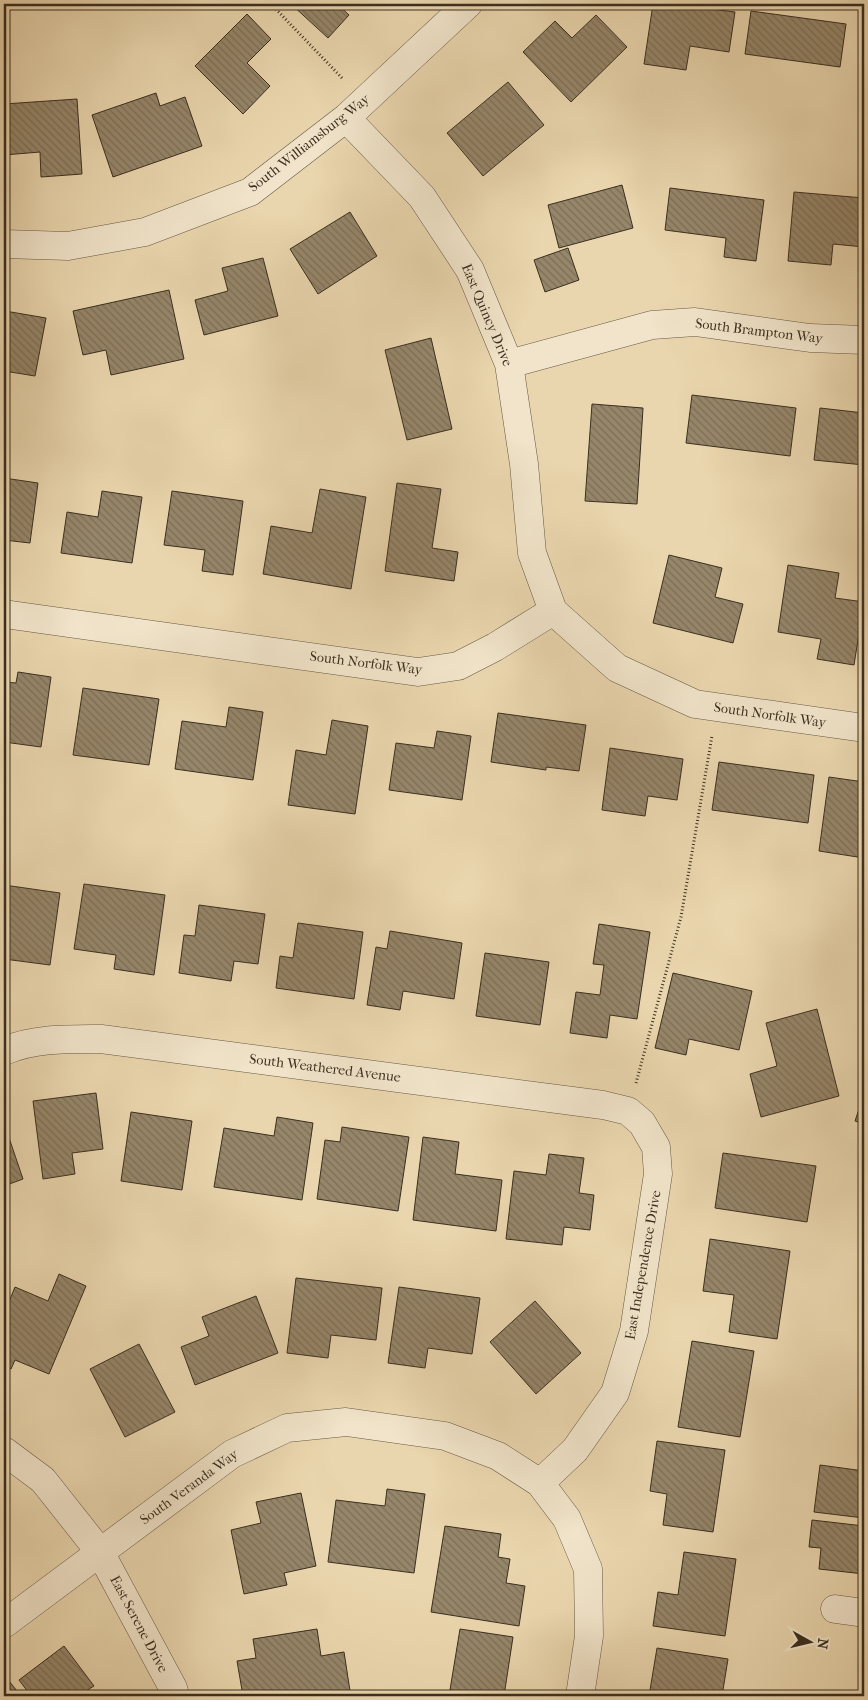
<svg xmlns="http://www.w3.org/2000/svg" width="868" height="1700" viewBox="0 0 868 1700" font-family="'IM FELL French Canon',serif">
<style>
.building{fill:url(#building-back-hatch);stroke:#3b2f20}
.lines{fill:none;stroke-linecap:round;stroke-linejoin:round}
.street-casing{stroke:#675944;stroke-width:29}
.path{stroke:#3b2f20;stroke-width:3;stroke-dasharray:1 2.5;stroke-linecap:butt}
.street{stroke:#f1e4ca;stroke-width:28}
.labels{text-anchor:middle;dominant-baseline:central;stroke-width:4;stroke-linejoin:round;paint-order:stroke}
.street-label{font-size:14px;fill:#3b2f20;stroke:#f1e4ca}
</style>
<defs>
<pattern id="building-back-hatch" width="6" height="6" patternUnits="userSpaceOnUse" patternTransform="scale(1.25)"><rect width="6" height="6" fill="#96866a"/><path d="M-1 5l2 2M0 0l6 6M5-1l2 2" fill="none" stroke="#7c6e57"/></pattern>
</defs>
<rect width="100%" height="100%" fill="#ead6ae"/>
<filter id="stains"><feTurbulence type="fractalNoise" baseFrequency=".004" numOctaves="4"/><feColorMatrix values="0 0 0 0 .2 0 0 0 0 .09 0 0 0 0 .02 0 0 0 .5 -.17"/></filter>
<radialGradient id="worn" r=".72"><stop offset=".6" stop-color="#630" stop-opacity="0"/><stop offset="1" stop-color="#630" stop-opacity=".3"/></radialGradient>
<path class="building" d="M291 4H337L349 15 328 38Z
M653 4H673L735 12 729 52 690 46 686 70 644 64Z
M751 11 846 24 840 67 745 54Z
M247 14 271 39 247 63 270 86 243 114 195 66Z
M596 15 627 47 571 102 523 52 555 21 572 38Z
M508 82 544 125 483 176 447 133Z
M156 93 160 106 185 97 202 146 113 177 92 115Z
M77 99 82 174 41 177 40 152 4 155V104Z
M622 185 633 228 559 248 548 205Z
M670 188 764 200 756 261 724 257 726 238 665 230Z
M794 192 864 198V247L833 244 831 265 788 261Z
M350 212 377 256 318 294 290 249Z
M568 248 579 280 545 292 534 260Z
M263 258 278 316 204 335 195 300 228 291 222 268Z
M169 290 184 359 111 375 106 350 83 355 73 311Z
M5 311 46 318 35 376 4 371V321Z
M431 338 452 429 407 440 385 350Z
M692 395 796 408 790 456 686 443Z
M592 404 643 408 637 504 585 501Z
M820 408 864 413V465L814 460Z
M4 478 38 483 30 543 4 540Z
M397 483 441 489 432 548 458 552 454 581 385 571Z
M320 489 366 497 351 589 263 574 271 526 312 533Z
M102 491 142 497 132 563 61 553 67 512 98 517Z
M172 491 243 501 233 575 202 571 205 550 164 545Z
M669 555 722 568 715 597 743 604 733 643 653 623Z
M788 565 839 573 835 598 864 602 854 665 817 659 821 639 778 632Z
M18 672 51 677 41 747 4 742V682L16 683Z
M83 688 159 699 149 765 73 755Z
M229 707 263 712 253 780 175 769 182 721 226 727Z
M498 713 586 725 579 771 546 767V770L491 762Z
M332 720 368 726 355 814 288 805 296 750 326 755Z
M437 731 471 736 462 800 389 790 396 743 434 748Z
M610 748 683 759 677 800 648 796 645 816 602 810Z
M719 762 814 775 808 823 712 810Z
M829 777 864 782 863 802H864V858L819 851Z
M84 884 165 895 154 975 114 969 116 955 74 949Z
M4 885 60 893 50 965 4 959Z
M199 905 265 914 258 964 234 961 231 981 179 973 184 935 195 936Z
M298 923 363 932 354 999 276 988 280 956 293 958Z
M599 924 650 932 637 1019 610 1015 607 1038 570 1033 576 992 600 995 604 965 593 964Z
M390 931 462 943 454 999 403 991 400 1010 367 1005 376 947 387 949Z
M485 953 549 962 540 1025 476 1016Z
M673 973 752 991 739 1050 689 1039 686 1055 655 1048Z
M817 1009 839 1096 761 1117 750 1074 777 1066 766 1023Z
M96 1093 103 1149 72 1153 75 1174 43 1179 33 1101Z
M864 1094V1124L855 1121Z
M131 1112 192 1121 182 1190 121 1181Z
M277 1117 313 1123 302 1200 214 1187 224 1128 274 1136Z
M4 1126H5L23 1179 4 1186Z
M342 1127 409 1137 398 1211 317 1199 325 1140 340 1142Z
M423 1137 459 1142 455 1174 502 1180 496 1231 413 1220Z
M723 1153 816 1166 807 1222 715 1208Z
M549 1154 584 1158 579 1193 594 1195 590 1230 564 1227 562 1245 506 1239 514 1171 546 1175Z
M710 1239 790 1251 777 1339 729 1332 734 1295 703 1291Z
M59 1274 86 1286 49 1374 15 1360 11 1369 4 1366V1314L15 1287 48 1301Z
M296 1278 382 1288 376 1340 331 1335 328 1358 287 1353Z
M399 1287 480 1298 472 1354 428 1348 425 1368 388 1363Z
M256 1296 278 1353 195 1385 181 1347 209 1336 202 1317Z
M535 1301 581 1353 536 1394 490 1342Z
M692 1341 754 1351 740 1437 678 1427Z
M139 1344 175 1412 125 1437 90 1369Z
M657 1441 725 1450 713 1532 663 1525 667 1494 650 1491Z
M820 1465 864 1471V1518L814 1512Z
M387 1489 425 1494 414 1573 328 1562 336 1500 385 1506Z
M301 1493 316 1566 284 1573 287 1585 244 1594 231 1530 261 1523 256 1502Z
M812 1520 864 1526V1574L819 1569 821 1548 809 1547Z
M445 1526 501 1534 498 1557 510 1559 506 1583 525 1586 519 1626 431 1612Z
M684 1552 736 1559 725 1636 653 1626 658 1592 678 1595Z
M317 1629 321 1656 344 1652 350 1691 317 1696H286V1692L257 1696H243L237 1661 256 1658 253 1639Z
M460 1629 513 1637 504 1696H449Z
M64 1646 94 1686 81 1694 83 1696H31L19 1680Z
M657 1648 728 1659 722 1696H649Z
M9 1681 21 1696H4V1686Z"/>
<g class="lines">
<g class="street-casing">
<path id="street" d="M346 118 422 197 470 270 509 364 524 464 532 553 553 611
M4 244 68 246 145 232 250 192 346 118 468 4
M509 364 652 325 695 322 810 338 864 340
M4 614 418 672 458 666 495 647 553 611 617 668 695 704 864 728
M4 1051C35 1038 68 1039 101 1039L603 1105 628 1111 642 1123 656 1147 658 1174 634 1331 615 1393 575 1450 540 1483 567 1519 588 1569 589 1636 580 1696
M4 1451 43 1480 100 1552 173 1688 175 1696
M835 1609 864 1613
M4 1624 232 1454 287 1428 346 1422 445 1436 498 1456 540 1483"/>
</g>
<path class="path" d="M271 4 343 79
M636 1083 681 917 712 736"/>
<use href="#street" class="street"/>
</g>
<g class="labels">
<g class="street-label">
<text transform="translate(309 143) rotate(-38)">South Williamsburg Way</text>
<text transform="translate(487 315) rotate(67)">East Quincy Drive</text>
<text transform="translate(759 331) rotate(7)">South Brampton Way</text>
<text transform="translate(366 663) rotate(7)">South Norfolk Way</text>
<text transform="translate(770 715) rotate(8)">South Norfolk Way</text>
<text transform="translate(325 1068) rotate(7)">South Weathered Avenue</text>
<text transform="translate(643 1265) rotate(-80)">East Independence Drive</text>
<text transform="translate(189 1487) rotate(-36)">South Veranda Way</text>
<text transform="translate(139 1624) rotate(62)">East Serene Drive</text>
</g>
</g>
<rect width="868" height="1700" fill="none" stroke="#ead6ae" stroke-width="20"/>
<rect x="5" y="5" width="858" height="1690" fill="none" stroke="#3b2f20" stroke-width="2.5"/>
<rect x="10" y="10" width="848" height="1680" fill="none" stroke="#3b2f20"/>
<g transform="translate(810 1642) rotate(98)" stroke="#f1e4ca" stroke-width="4" paint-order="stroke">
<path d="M0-4L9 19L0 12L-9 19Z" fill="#3b2f20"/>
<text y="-8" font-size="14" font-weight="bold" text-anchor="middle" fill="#3b2f20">N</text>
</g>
<rect width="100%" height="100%" filter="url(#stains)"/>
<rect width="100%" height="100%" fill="url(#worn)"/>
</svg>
